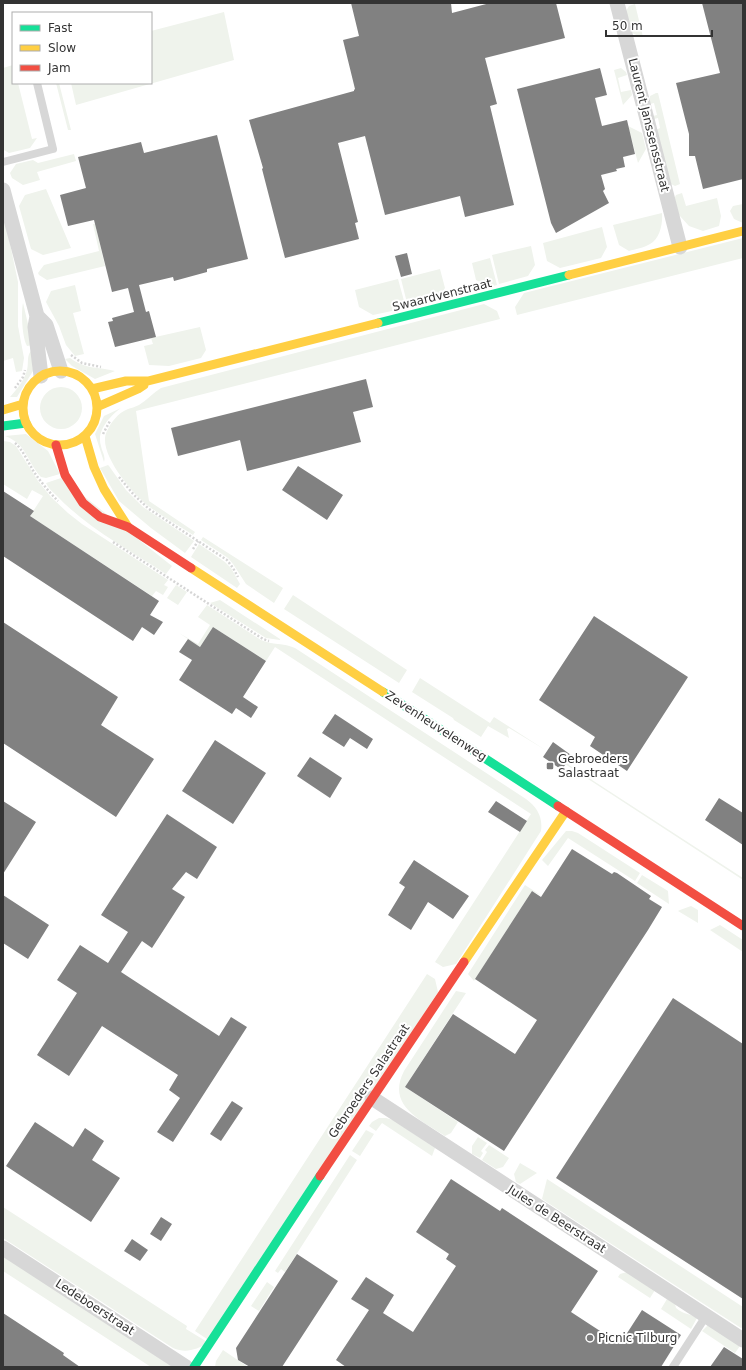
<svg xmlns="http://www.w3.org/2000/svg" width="746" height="1370" viewBox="0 0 746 1370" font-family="'DejaVu Sans',sans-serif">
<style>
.green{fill:#eff3ec}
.building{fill:#818181}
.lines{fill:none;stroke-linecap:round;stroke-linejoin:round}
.path{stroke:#d5d5d5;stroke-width:2.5;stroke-dasharray:2 2;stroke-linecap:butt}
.lane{stroke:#d7d7d7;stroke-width:8}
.street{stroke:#d7d7d7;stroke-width:15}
.fast{stroke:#16e098;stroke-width:9}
.slow{stroke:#ffcf43;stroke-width:9}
.jam{stroke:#f24e42;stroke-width:9}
.poi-dot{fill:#7a7a7a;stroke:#fff;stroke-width:1.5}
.labels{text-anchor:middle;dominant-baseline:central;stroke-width:4;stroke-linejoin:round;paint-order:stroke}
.street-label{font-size:12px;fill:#333;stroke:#fff}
.poi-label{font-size:12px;fill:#333;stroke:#fff;text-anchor:start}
</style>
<rect width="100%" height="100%" fill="#fff"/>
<path class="green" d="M635 4 643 37H641L632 33 626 11 629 6Z
M224 12 234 60 76 105 71 83H151V31Z
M13 65V83H18L32 139 37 138 30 148 9 153 4 150 3 147V68Z
M621 68 626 72 627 75 618 78 621 92 631 90 632 95 623 105 614 70Z
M56 83H59L71 130H68Z
M656 93H658L680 184 675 186 671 184 656 130 660 128 658 118 654 119 653 116 657 115 654 103 650 104V96Z
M628 126 642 133 646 149 638 163Z
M74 154 76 161 37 172 40 180 23 185 12 178 10 173 16 164 33 160 38 163Z
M46 189 71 248 43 255 31 249 19 206 25 195Z
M682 193 686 206 717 198 721 216 719 226 703 231 689 226 679 215 674 199 676 195Z
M743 204V223L734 219 730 211 733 206Z
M662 213C663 223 660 239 650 244 644 248 635 249 629 251L619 245 613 225Z
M3 220 6 225 18 282V326L24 358 22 371 16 372 13 358 3 361Z
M93 224H95L105 266 47 280 39 275 38 273 44 265 99 251Z
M602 227 607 247 601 258 560 268 547 261 543 243Z
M743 238V258L517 315 515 307 524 293Z
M531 246 535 265 528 276 499 284 492 255Z
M490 258 497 285 489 287 476 280 472 263Z
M440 269 445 288 437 300 408 307 401 279Z
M398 279 406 308 373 315 359 307 355 290Z
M75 285 81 311 73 313 84 354 75 356 66 345 59 326 46 302 51 291Z
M23 303 33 345 27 346C22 338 21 312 23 303Z
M484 304 497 311 500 319 136 411 149 501 195 532 193 535C178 525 161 516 147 505 132 493 96 451 107 431 111 422 118 413 128 409 131 408 135 407 139 405 147 400 153 393 161 388Z
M200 327 206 350 201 358 169 366 149 365 144 346 153 344 151 338Z
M32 350 33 371 17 397H10C17 389 24 381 27 370 29 363 26 355 32 350Z
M70 358C84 369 99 367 115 371L95 379 72 366 65 359Z
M40 408a21 21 0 1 1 42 0a21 21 0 1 1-42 0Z
M121 408C110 416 96 431 101 446 102 452 106 456 104 462L95 434 104 416Z
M26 434 48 451 60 474 46 478 41 477C27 462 27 444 5 436Z
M3 441 10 442 16 446 38 481 51 497 68 513 82 524 168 580 164 585 168 587 163 595 156 591 152 596 30 516 43 496 32 490 27 499 3 484Z
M108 465 109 466 126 490 143 507 194 541 185 553 151 528 119 501 100 468Z
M61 478 172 566 166 574C129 550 86 527 56 495 52 491 48 488 46 483Z
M203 537 283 588 274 603 246 584 233 564 228 558 201 540Z
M199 544 225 562 231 568 240 584 237 588 191 557Z
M176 585 187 592 178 605 167 598Z
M293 595 407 670 399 683 284 609Z
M220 600 280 639V640L266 638 210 603Z
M207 605 261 640C272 645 284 643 295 648L526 799C537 807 543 817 541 831L456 964 443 967 435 962 531 814 275 647 266 661 213 627 200 647 179 633 198 644 210 625 198 617Z
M420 678 490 723 494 717 547 751 509 728 507 729 509 738 488 726 481 737 454 720 453 718 412 692Z
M569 759 571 761 569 765 743 878V880L565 764Z
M566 831H572L578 833 640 873 635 881 568 838 548 866 542 860Z
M642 875 668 891 669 904 637 883Z
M525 885 542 896 532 891 474 981 468 974Z
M691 906 698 910V923L678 911 680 910Z
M720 925 743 940V952L710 930Z
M427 974 435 979 438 992 210 1341 195 1331Z
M456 991 466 993 405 1087 458 1122 451 1133 445 1136C421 1120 386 1106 404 1071Z
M379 1118H386L393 1120 435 1148 432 1156 382 1123 376 1131 369 1126 372 1122Z
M366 1130 374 1134 360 1156 352 1151Z
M478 1137 487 1143 481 1151 483 1153 480 1158 472 1154V1146Z
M489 1145 509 1158 503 1167 496 1169 482 1160 487 1152 485 1150Z
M350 1155 357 1160 285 1272 281 1269 278 1273 275 1271Z
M520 1163 537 1173 520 1184 516 1182 514 1174Z
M547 1179 743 1307V1327L741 1328 542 1199Z
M3 1207 187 1326 186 1329 209 1343C196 1349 187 1354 173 1348L3 1238Z
M3 1256 173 1367H151L3 1271Z
M627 1272 655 1290 650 1298 618 1277 620 1274Z
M267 1282 274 1287 259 1311 251 1306Z
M667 1299 675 1304 676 1308C684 1315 689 1313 697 1318L691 1329 661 1309Z
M708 1325 740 1346 735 1353 702 1331Z
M223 1350 248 1367H215L216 1361Z"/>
<path class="building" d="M351 3H451L452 13 490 3H556L565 38 485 58 497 104 490 106 514 205 465 217 460 196 385 215 365 136 338 143 358 222 355 223 359 239 285 258 262 169 263 168 249 120 354 91V90L355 89 343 40 359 36Z
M702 3H743V179L703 189 695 156H689V134L676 83 720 73Z
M600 68 607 95 595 98 602 126 627 120 635 154 623 157 625 167 616 169 617 171 601 175 605 189 603 191 609 203 556 233 551 223 517 89Z
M217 135 248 259 207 269V272L174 281 173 277 139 285 146 312 149 311 156 337 115 347 108 322 113 321 112 318 134 312 128 288 112 292 94 220 68 226 60 195 86 188 78 157 141 142 144 153Z
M407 253 412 274 401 277 395 256Z
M366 379 373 407 353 412 361 442 247 471 240 440 178 456 171 428Z
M298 466 343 495 327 520 282 490Z
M3 491 34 511 30 516 159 601 150 615 163 622 154 635 142 627 133 641 3 556Z
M594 616 688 677 627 771 590 746 595 737 539 700Z
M3 622 118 697 101 725 154 759 116 817 3 743Z
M213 627 266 661 243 697 258 707 251 718 236 708 232 714 179 680 192 660 179 652 188 639 200 647Z
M335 714 373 739 367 749 350 738 344 747 322 733Z
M215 740 266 773 233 824 182 791Z
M553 742 571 755 562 770 543 757Z
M310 757 342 778 330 798 297 776Z
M719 798 743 813V845L705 820Z
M3 801 36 822 3 874Z
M496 801 527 821 520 832 488 812Z
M167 814 217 847 197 879 186 872 172 889 185 897 152 948 142 941 121 972 219 1036 231 1017 247 1027 173 1142 157 1132 180 1098 169 1090 178 1075 102 1026 69 1076 37 1055 77 993 57 980 80 945 108 963 128 932 101 915Z
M572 849 612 874 614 872 617 873 651 896 649 899 662 907 648 930 504 1151 405 1087 453 1014 515 1054 537 1020 475 979 532 891 541 897Z
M414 860 469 896 453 919 428 902 411 930 388 915 405 887 399 883Z
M3 895 49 925 28 959 3 943Z
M673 998 743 1044V1299L556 1178Z
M232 1101 243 1108 221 1141 210 1134Z
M35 1122 73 1147 85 1128 104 1141 92 1160 120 1178 91 1222 6 1166Z
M451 1179 500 1211 502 1208 598 1271 571 1312 620 1344 642 1310 681 1335 661 1367H346L336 1360 369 1310 351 1299 366 1277 394 1295 383 1313 413 1332 456 1266 446 1259 449 1254 416 1232Z
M161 1217 172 1224 161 1241 150 1234Z
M132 1239 148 1250 140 1261 124 1251Z
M297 1254 338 1281 282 1367H250L238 1360 236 1348Z
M3 1313 64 1353 63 1355 80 1367H3Z
M724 1347 743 1359V1367H710Z"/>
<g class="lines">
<path class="path" d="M71 355 82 363 101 367
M15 388 23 377 25 370
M103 434 110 421
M15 443C23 450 28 462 34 472 41 482 49 492 58 501
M119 477 134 495 149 509 227 560 233 568 238 577
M113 542 263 639 269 641
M193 549 198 541"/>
<path class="lane" d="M3 162 53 149 37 83
M673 1367 706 1316"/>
<path class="street" d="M617 3 680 247
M3 190 37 316 35 327 41 376
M37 316 46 325 61 371
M372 1098 743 1340
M3 1248 186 1367"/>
<path class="fast" d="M378 323 569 275
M3 426 26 423
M383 692 558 806
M194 1367 320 1176"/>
<path class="slow" d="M569 275 743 231
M23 408a37 37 0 1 1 74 0a37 37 0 1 1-74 0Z
M92 389 126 381H148L378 323
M97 407 138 389 144 385
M3 410 23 404
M85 436 94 467 104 489 128 527
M191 568 383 692
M464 962 566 811"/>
<path class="jam" d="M56 445 65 475 83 503 100 517 128 527 191 568
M558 806 743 926
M320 1176 464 962"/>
</g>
<g class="poi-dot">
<rect x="546" y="762" width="8" height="8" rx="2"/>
<circle cx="590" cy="1338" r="4"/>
</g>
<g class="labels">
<g class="street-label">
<text transform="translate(649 125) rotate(76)">Laurent Janssensstraat</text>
<text transform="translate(442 295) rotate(-14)">Swaardvenstraat</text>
<text transform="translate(436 726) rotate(33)">Zevenheuvelenweg</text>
<text transform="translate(369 1081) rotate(-56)">Gebroeders Salastraat</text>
<text transform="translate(557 1219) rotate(33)">Jules de Beerstraat</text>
<text transform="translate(95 1307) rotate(33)">Ledeboerstraat</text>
</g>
<g class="poi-label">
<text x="558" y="759">Gebroeders<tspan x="558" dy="14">Salastraat</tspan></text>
<text x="598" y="1338">Picnic Tilburg</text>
</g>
</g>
<rect width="746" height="1370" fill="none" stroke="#333333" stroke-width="8"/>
<rect x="12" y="12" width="140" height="72" fill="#ffffff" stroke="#adadad"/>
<rect x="20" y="25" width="20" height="6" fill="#16e098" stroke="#adadad"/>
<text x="48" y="32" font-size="12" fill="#333333">Fast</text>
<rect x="20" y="45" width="20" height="6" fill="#ffcf43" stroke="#adadad"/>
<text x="48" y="52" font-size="12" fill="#333333">Slow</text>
<rect x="20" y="65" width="20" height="6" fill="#f24e42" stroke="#adadad"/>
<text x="48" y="72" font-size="12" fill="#333333">Jam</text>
<path d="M606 30v6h106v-6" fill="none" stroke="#333333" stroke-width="2"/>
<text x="612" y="30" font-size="12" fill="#333333" stroke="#ffffff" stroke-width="3" paint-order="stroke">50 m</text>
</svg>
